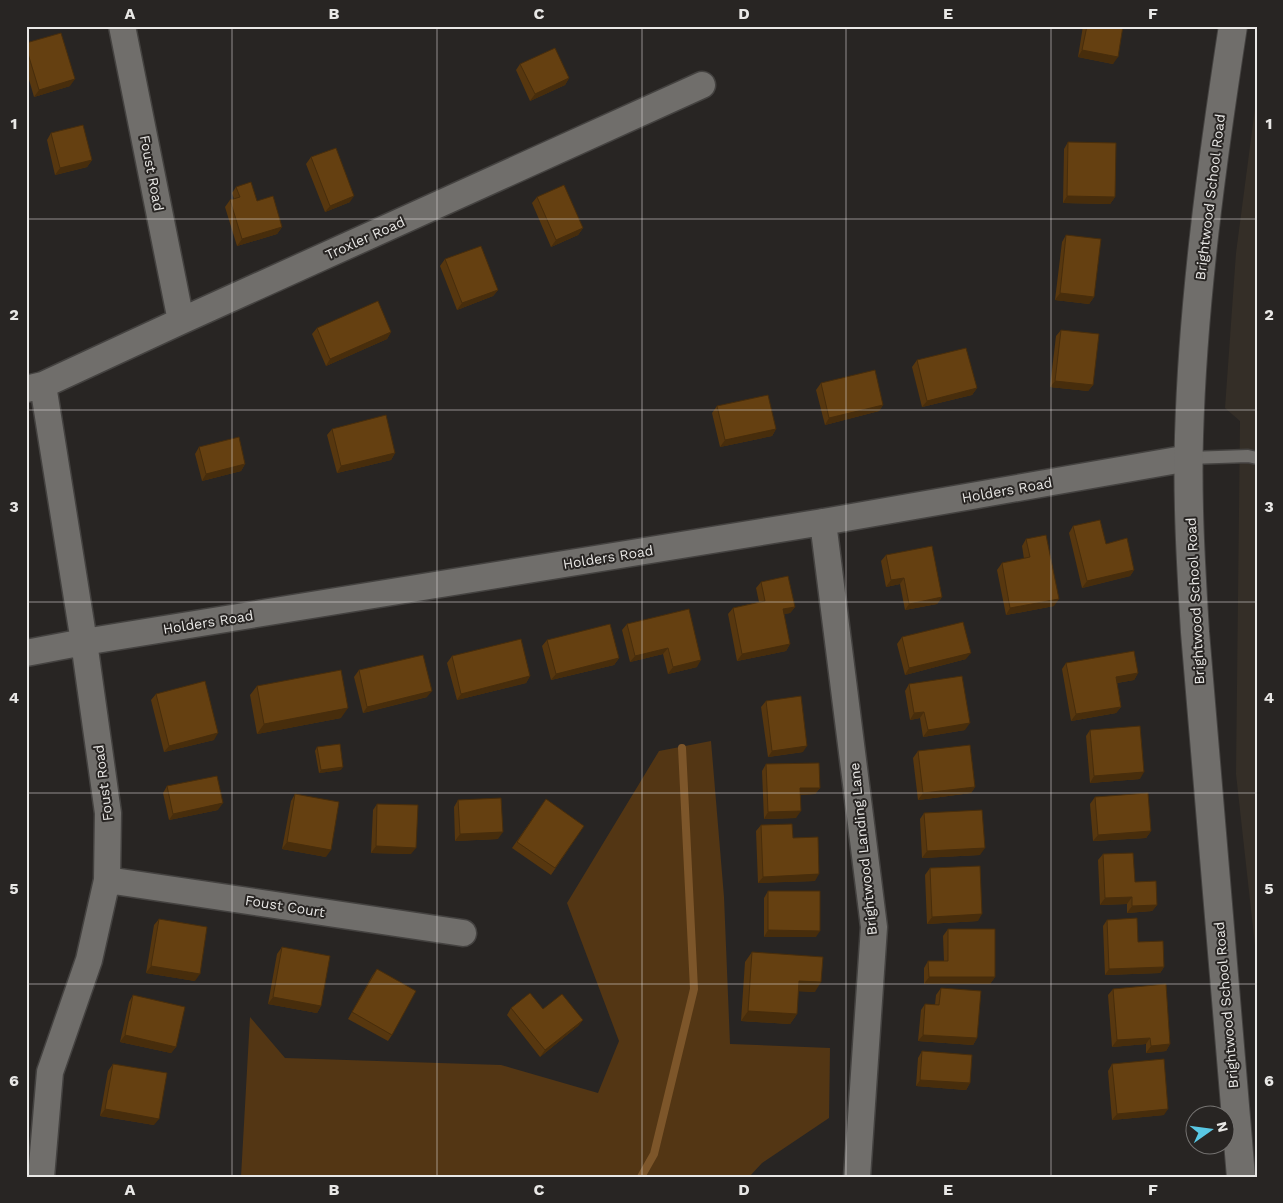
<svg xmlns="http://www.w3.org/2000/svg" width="1283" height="1203" viewBox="0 0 1283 1203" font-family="'Work Sans',sans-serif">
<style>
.built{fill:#342e27}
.green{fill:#533614}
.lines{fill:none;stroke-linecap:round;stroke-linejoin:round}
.stream{stroke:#7d562a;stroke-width:8}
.service-casing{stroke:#444240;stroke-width:15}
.minor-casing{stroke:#444240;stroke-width:29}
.secondary-casing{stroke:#444240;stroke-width:30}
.service{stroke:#706e6b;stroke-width:12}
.minor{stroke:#706e6b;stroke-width:26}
.secondary{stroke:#706e6b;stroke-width:28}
.wall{fill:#57370f}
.shaded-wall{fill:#472d0c}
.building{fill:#654011;stroke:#472d0c}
.grid{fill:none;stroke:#e9e8e6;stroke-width:1;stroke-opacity:0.55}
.labels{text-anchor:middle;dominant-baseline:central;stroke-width:4;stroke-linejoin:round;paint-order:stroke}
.street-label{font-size:14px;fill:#e9e8e6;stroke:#282523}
.neatline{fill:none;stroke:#e9e8e6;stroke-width:2}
.grid-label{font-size:16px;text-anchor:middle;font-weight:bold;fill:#e9e8e6}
</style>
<rect width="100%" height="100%" fill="#282523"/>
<path class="built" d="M1257 93V964L1236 774 1240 421 1225 408 1236 253Z"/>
<path class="green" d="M711 741 724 897 730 1044 830 1048 829 1118 762 1163 749 1177H241L250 1017 285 1058 501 1065 598 1093 619 1041 567 903 659 751Z"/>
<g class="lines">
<path class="stream" d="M641 1177 654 1154 694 989 682 748"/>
<g class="service-casing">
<path id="service" d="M1189 458 1248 456 1257 458"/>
</g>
<g class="minor-casing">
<path id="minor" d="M122 26 181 321
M26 389 43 385 181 321 702 85
M823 522 874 927 857 1177
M26 653 84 642 823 522 1189 458
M107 880 463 933
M41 1177 50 1072 89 960 107 880 108 813 84 642 43 385"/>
</g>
<g class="secondary-casing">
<path id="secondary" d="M1233 26C1212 162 1193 299 1189 436 1187 501 1191 567 1195 632L1241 1177"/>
</g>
<use href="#service" class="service"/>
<use href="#minor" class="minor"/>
<use href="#secondary" class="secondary"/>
</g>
<path class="wall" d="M1083 26H1123L1113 64 1078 57Z
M26 43 70 86 34 97 26 69Z
M520 64 569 78 565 85 530 101 516 70Z
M51 133 92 160 87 167 55 175 47 140Z
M1068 142 1115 197 1110 204 1063 203 1064 149Z
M311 157 350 202 325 212 306 164Z
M236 187 257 201 282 227 277 234 237 246 225 207 230 200 234 199 232 193Z
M537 197 583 228 578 235 551 247 532 203Z
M1066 235 1094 297 1089 304 1055 300 1062 242Z
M445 259 498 290 493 296 457 310 440 266Z
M317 328 391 332 387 339 326 366 312 334Z
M1061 330 1093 385 1088 391 1050 387 1056 336Z
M917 360 977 388 972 395 922 407 912 367Z
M821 383 883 405 879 411 825 425 816 390Z
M717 406 776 429 772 436 720 447 712 413Z
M332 429 395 453 391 460 337 473 327 435Z
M199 447 245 464 241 471 202 481 195 454Z
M1073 526 1106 544 1134 570 1130 576 1082 588 1069 533Z
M1026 539 1054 606 1006 615 997 570 1002 563 1024 559 1022 546Z
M886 555 942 597 937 604 905 610 900 584 886 587 881 561Z
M761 582 795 607 790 613 784 614 790 644 786 651 737 661 728 614 733 608 759 602 756 588Z
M689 609 697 667 668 674 663 654 630 662 622 630 627 624Z
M902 637 966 659 905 675 897 644Z
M547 640 619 658 614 665 551 680 542 646Z
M452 656 530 676 526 683 457 700 447 663Z
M1066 663 1138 673 1134 680 1117 683 1121 707 1116 713 1071 721 1062 669Z
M359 670 427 697 363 713 354 677Z
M909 684 965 730 923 737 920 718 910 720 905 691Z
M257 686 341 718 257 734 250 695Z
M156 694 214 740 164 752 151 700Z
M766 701 803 752 768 757 761 707Z
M1090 730 1140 779 1090 783 1086 736Z
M317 747 341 770 319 773 315 751Z
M918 751 975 787 971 793 918 800 913 758Z
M766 764 820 788 815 794 800 795 796 818 764 819 762 771Z
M167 786 218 810 169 820 163 793Z
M295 794 326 857 282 849 291 801Z
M1095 797 1151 831 1146 838 1093 841 1090 804Z
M546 799 584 826 551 875 512 848Z
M458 800 498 839 455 841 454 807Z
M377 804 411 854 371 853 373 810Z
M924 813 980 855 922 858 920 819Z
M761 825 815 881 758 883 756 831Z
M1103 854 1135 882 1157 905 1152 911 1127 913V904L1100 905 1098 860Z
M930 868 978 921 927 924 925 875Z
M768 891 816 937H764V898Z
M159 919 195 981 146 973 154 925Z
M1107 920 1138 942 1164 967 1160 973 1105 975 1103 926Z
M948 929 995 977 990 984H924V968L928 961H944L943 936Z
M282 947 321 1006 317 1013 268 1004 277 954Z
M752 952 815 992 798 991 797 1014 790 1024 741 1021 745 962Z
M377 969 392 1035 388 1041 348 1019 372 976Z
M941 988 977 1038 973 1045 918 1041 921 1010 925 1004 935 1005 936 995Z
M1113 989 1170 1044 1166 1051 1146 1053V1044L1112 1047 1108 995Z
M133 995 176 1047 171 1053 120 1042 129 1002Z
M511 1008 543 1009 583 1020 578 1026 540 1057 507 1015Z
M922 1051 970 1083 966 1090 916 1086 918 1058Z
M113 1064 154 1125 100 1116 108 1071Z
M1112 1064 1164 1115 1112 1120 1108 1071Z"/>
<path class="shaded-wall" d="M1082 50 1118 57 1113 64 1078 57Z
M569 78 565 85 530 101 535 94Z
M75 79 70 86 34 97 39 90Z
M92 160 87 167 55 175 60 168Z
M354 196 350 202 325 212 330 206Z
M1067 196 1115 197 1110 204 1063 203Z
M282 227 277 234 237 246 242 239Z
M583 228 578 235 551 247 556 240Z
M498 290 493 296 457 310 462 303Z
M1060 293 1094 297 1089 304 1055 300Z
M391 332 387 339 326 366 330 359Z
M1055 381 1093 385 1088 391 1050 387Z
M977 388 972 395 922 407 927 401Z
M883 405 879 411 825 425 829 418Z
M776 429 772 436 720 447 725 440Z
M395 453 391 460 337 473 341 466Z
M245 464 241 471 202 481 206 474Z
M1134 570 1130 576 1082 588 1087 581Z
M904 578 900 584 886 587 891 580Z
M942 597 937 604 905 610 909 604Z
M1059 599 1054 606 1006 615 1010 608Z
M795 607 790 613 778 615 783 609Z
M790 644 786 651 737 661 742 654Z
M668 648 663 654 630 662 635 656Z
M971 653 966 659 905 675 909 668Z
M619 658 614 665 551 680 556 674Z
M701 660 697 667 668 674 673 667Z
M1138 673 1134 680 1111 684 1116 677Z
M530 676 526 683 457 700 461 694Z
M432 691 427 697 363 713 367 707Z
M1121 707 1116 713 1071 721 1076 714Z
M348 708 341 718 257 734 264 724Z
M924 712 920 718 910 720 914 713Z
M970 723 965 730 923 737 928 730Z
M218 733 214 740 164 752 169 746Z
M807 746 803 752 768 757 772 751Z
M343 767 341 770 319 773 321 770Z
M1144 772 1140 779 1090 783 1094 776Z
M975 787 971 793 918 800 923 793Z
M800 788H820L815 794 795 795Z
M223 803 218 810 169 820 173 814Z
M801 811 796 818 764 819 768 812Z
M1151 831 1146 838 1093 841 1098 835Z
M503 832 498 839 455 841 460 834Z
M287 842 331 850 326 857 282 849Z
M376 846 416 848 411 854 371 853Z
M985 848 980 855 922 858 927 851Z
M819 874 815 881 758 883 763 877Z
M1132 897 1127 904 1100 905 1105 898Z
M1157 905 1152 911 1127 913 1132 906Z
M982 914 978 921 927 924 932 917Z
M768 930 820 931 816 937H764Z
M151 966 200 974 195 981 146 973Z
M1164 967 1160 973 1105 975 1109 969Z
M929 977H995L990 984H924Z
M799 981 821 982 815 992 792 991Z
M273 997 321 1006 317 1013 268 1004Z
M748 1011 797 1014 790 1024 741 1021Z
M583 1020 578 1026 540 1057 545 1050Z
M125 1035 176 1047 171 1053 120 1042Z
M923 1035 977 1038 973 1045 918 1041Z
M1150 1038 1146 1044 1112 1047 1117 1040Z
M1170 1044 1166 1051 1146 1053 1151 1046Z
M920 1080 970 1083 966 1090 916 1086Z
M105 1109 159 1119 154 1125 100 1116Z
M1168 1109 1164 1115 1112 1120 1117 1114Z"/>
<path class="building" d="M1087 26H1123L1118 57 1082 50Z
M61 33 75 79 39 90 26 47V43Z
M555 48 569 78 535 94 520 64Z
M83 125 92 160 60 168 51 133Z
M1068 142 1116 143 1115 197 1067 196Z
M336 148 354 196 330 206 311 157Z
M251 182 257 201 273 196 282 227 242 239 230 200 240 197 236 187Z
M564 185 583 228 556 240 537 197Z
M1066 235 1101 239 1094 297 1060 293Z
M481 246 498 290 462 303 445 259Z
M378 301 391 332 330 359 317 328Z
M1061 330 1099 334 1093 385 1055 381Z
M966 348 977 388 927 401 917 360Z
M875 370 883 405 829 418 821 383Z
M768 395 776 429 725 440 717 406Z
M386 415 395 453 341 466 332 429Z
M239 437 245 464 206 474 199 447Z
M1100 520 1106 544 1127 538 1134 570 1087 581 1073 526Z
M1046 535 1059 599 1010 608 1002 563 1030 557 1026 539Z
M932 546 942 597 909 604 904 578 891 580 886 555Z
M788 576 795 607 783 609 790 644 742 654 733 608 765 601 761 582Z
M689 609 701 660 673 667 668 648 635 656 627 624Z
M963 622 971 653 909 668 902 637Z
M610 624 619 658 556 674 547 640Z
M521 639 530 676 461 694 452 656Z
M1134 651 1138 673 1116 677 1121 707 1076 714 1066 663Z
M423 655 432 691 367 707 359 670Z
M341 670 348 708 264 724 257 686Z
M962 676 970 723 928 730 924 712 914 713 909 684Z
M205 681 218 733 169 746 156 694Z
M801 696 807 746 772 751 766 701Z
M1140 726 1144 772 1094 776 1090 730Z
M340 744 343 767 321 770 317 747Z
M970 745 975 787 923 793 918 751Z
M819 763 820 788H800L801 811 768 812 766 764Z
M217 776 223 803 173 814 167 786Z
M1148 793 1151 831 1098 835 1095 797Z
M295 794 339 802 331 850 287 842Z
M501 798 503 832 460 834 458 800Z
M546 799 584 826 555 868 517 842Z
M377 804 418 805 416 848 376 846Z
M982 810 985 848 927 851 924 813Z
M792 824 793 838 818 837 819 874 763 877 761 825Z
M1133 853 1135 882 1156 881 1157 905 1132 906V897L1105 898 1103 854Z
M980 866 982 914 932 917 930 868Z
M768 891H820V931L768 930Z
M1137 918 1138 942 1163 941 1164 967 1109 969 1107 920Z
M159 919 207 927 200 974 151 966Z
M948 929H995V977H929L928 961H948Z
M282 947 330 956 321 1006 273 997Z
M752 952 823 957 821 982 799 981 797 1014 748 1011Z
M377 969 416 991 392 1035 352 1012Z
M1166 984 1170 1044 1151 1046 1150 1038 1117 1040 1113 989Z
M941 988 981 991 977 1038 923 1035 925 1004 939 1005Z
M530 993 543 1009 562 994 583 1020 545 1050 511 1008Z
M133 995 185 1007 176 1047 125 1035Z
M922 1051 972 1055 970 1083 920 1080Z
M1164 1059 1168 1109 1117 1114 1112 1064Z
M113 1064 167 1073 159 1119 105 1109Z"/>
<path class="grid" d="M232 26V1177M437 26V1177M642 26V1177M846 26V1177M1051 26V1177M26 219H1257M26 410H1257M26 602H1257M26 793H1257M26 984H1257"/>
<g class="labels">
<g class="street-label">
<text transform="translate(152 173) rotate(79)">Foust Road</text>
<text transform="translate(1210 197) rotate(-83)">Brightwood School Road</text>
<text transform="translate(365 238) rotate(-24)">Troxler Road</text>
<text transform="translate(1007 490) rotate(-10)">Holders Road</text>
<text transform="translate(608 557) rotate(-9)">Holders Road</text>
<text transform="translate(1195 601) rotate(-93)">Brightwood School Road</text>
<text transform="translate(208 622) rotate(-9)">Holders Road</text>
<text transform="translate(103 783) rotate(-97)">Foust Road</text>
<text transform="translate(863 849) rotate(-96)">Brightwood Landing Lane</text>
<text transform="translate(285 906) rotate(9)">Foust Court</text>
<text transform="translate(1226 1005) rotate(-95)">Brightwood School Road</text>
</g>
</g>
<rect width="1283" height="1203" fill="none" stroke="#282523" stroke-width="55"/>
<g transform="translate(1210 1130) rotate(76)"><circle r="24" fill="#282523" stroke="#757371"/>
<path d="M0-4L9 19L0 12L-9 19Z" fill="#59c8e4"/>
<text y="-8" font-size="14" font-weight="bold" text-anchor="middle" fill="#e9e8e6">N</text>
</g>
<rect x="28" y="28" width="1228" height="1148" class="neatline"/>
<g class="grid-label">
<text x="130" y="19">A</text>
<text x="334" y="19">B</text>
<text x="539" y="19">C</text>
<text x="744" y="19">D</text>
<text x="948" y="19">E</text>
<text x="1153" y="19">F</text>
<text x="14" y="129">1</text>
<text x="1269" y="129">1</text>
<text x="14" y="320">2</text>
<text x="1269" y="320">2</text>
<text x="14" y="512">3</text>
<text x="1269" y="512">3</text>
<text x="14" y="703">4</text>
<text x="1269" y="703">4</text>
<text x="14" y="894">5</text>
<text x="1269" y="894">5</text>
<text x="14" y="1086">6</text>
<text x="1269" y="1086">6</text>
<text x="130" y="1195">A</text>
<text x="334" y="1195">B</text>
<text x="539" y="1195">C</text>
<text x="744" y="1195">D</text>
<text x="948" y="1195">E</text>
<text x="1153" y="1195">F</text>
</g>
</svg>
